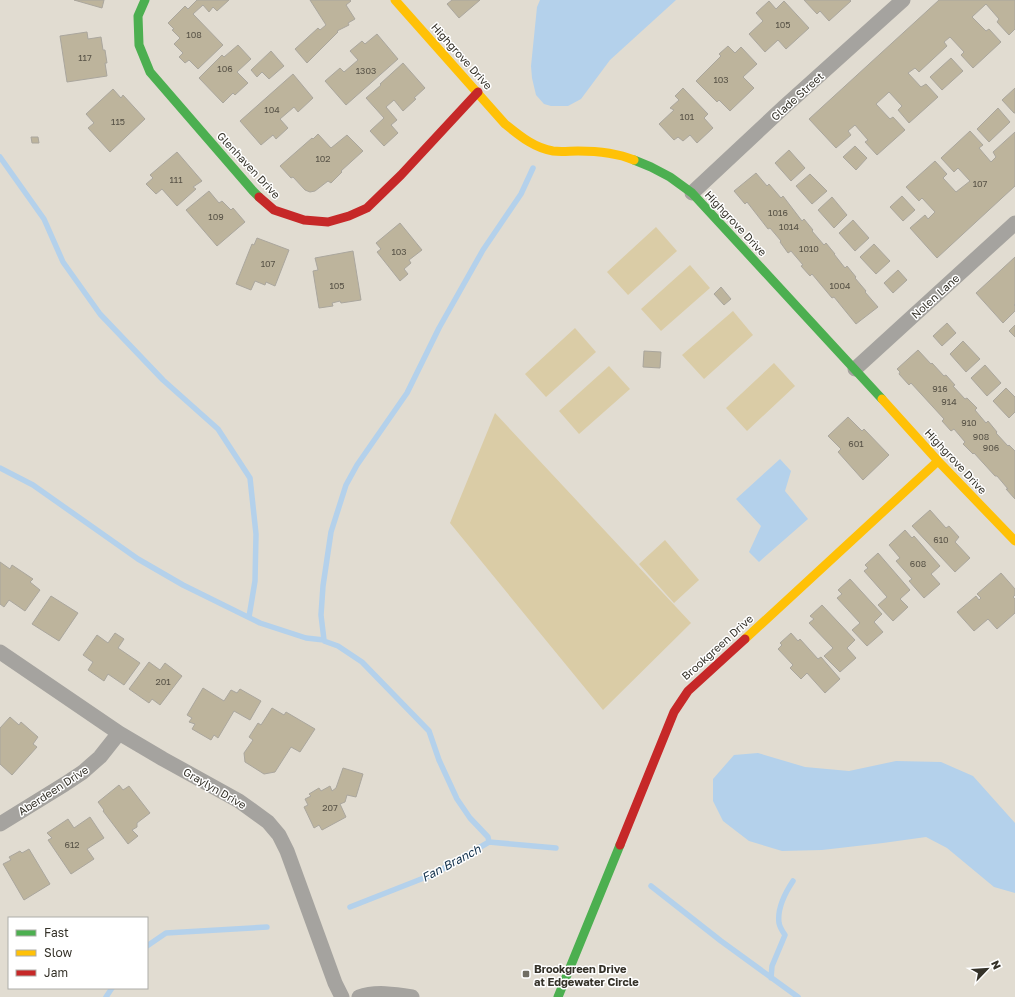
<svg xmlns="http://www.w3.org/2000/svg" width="1015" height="997" viewBox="0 0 1015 997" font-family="'Golos Text',sans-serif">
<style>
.green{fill:#dacca6}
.water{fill:#b4d1eb}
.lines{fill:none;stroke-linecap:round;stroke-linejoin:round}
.stream{stroke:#b4d1eb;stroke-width:5.5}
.building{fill:#bdb49c;stroke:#aaa69d}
.street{stroke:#a5a39f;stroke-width:15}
.fast{stroke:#4caf50;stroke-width:9}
.slow{stroke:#ffc107;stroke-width:9}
.jam{stroke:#c62828;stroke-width:9}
.poi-dot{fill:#716e64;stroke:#fff;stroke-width:1.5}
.labels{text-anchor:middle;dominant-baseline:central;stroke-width:3;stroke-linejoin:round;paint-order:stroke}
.number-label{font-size:9px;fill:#575246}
.street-label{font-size:11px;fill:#353229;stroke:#fff}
.poi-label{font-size:11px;font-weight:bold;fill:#353229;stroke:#fff;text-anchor:start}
.water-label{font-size:12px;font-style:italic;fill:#11304b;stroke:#fff}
</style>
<rect width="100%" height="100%" fill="#e1dcd1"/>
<path class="green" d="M656 227 677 251 628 295 607 272Z
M690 265 710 288 661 331 641 309Z
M733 311 753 335 704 379 682 355Z
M575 328 596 352 546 397 525 374Z
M774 363 795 386 747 431 726 408Z
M609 366 630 389 579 434 559 411Z
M495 413 691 623 603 710 450 523Z
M665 540 699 580 674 603 639 564Z"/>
<path class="water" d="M540 0H676L610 60 581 99 568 106H551L544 104 536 95 532 78 531 66 537 7Z
M780 459 791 471 785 491 808 519 759 562 749 552 761 526 736 499Z
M758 753 805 767 849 771 896 761 941 762 973 776 1015 823V893L994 887 947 848 926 837 883 843 822 850 782 851 749 841 723 821 713 801V779L734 755Z"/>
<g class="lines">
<path class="stream" d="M0 157 44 219 63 262 100 314 163 380 218 429 250 478 256 534 255 581 249 617
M0 468 33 485 138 559 183 585 260 623 306 638 324 640V641L338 646 362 662 429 731 439 760 457 799 470 818 488 837 489 842
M324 640 321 615 323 586 331 532 346 485 357 465 407 393 439 328 483 250 521 194 533 168
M651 886 721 941 798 997
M350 907 434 874 489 842 556 848
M147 946 166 933 267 927
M771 978 772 966 785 935C783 932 780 928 779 923 777 908 785 893 793 881
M106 997 112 988"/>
</g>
<path class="building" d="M74 0H104L102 8Z
M197 0H229L217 11 213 7 209 12 203 5 193 14 223 45 198 69 189 60 185 63 179 57 183 53 174 44 180 38 172 30 174 29 168 23 185 6 188 9Z
M310 0H350L351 1 346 5 355 19 348 23 349 25 337 31 338 32 307 63 295 49 318 28 320 30 326 25Z
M452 0H480L459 18 447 4Z
M804 0H850L851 1 829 21 820 11 817 14Z
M939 0H1015V29L1009 35 997 22 999 19 986 4 972 17 986 31 989 29 1001 42 973 68 961 55 964 52 950 37 944 42 947 46 919 72 915 68 908 73 921 87 926 84 938 97 909 123 898 110 902 106 889 92 876 104 890 119 893 117 905 130 877 155 865 142 868 140 855 125 848 131 851 135 836 148 809 119Z
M769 1 776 9 784 1 809 28 786 49 778 40 765 52 749 34 763 21 756 13Z
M87 32 88 39 101 37 103 50H105L107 63H105L107 76 67 82 60 36Z
M377 34 398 59 346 105 325 81 340 68 344 72 358 60 350 51 362 41 365 44Z
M238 45 251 59 237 72 248 83 235 95 233 93 223 103 199 78 222 55 224 57Z
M728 46 735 53 741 47 757 64 743 77 754 88 730 111 719 100 717 102 696 81 721 56 719 54Z
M271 51 284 66 269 79 262 72 257 77 251 70Z
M951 58 963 71 942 90 930 77Z
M403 63 425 88 414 98 416 99 403 111 394 100 386 107 397 120 391 125 398 133 384 146 370 131 384 118 366 98 381 85 380 84Z
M293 74 313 98 298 112 294 107 280 119 288 128 276 139 273 135 261 145 240 121Z
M683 88 708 114 704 118 713 128 697 143 690 135 683 141 678 137 674 140 659 124 674 110 670 108 679 100 675 96Z
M1015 88V113H1014L1002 100Z
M113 89 121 98 123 95 145 119 110 152 88 128 94 123 86 114Z
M998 108 1010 122 989 142 977 129Z
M970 131 983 145 979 148 991 162 996 157 993 152 1015 132V186L937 258 910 228 925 215 928 219 935 212 922 198 919 201 906 187 935 161 947 174 943 178 956 192 970 181 958 168 954 172 941 158Z
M318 134 331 148 347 135 363 151 341 171 342 172 331 183 328 181 315 191 310 192 305 190 293 177 291 178 280 166 312 138 313 139Z
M31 137H38L39 143H32Z
M855 146 867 158 856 170 843 157Z
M789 150 805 168 791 181 775 163Z
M177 152 202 181 193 187 196 189 177 206 162 189 156 194 146 184 153 178 150 175Z
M756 173 767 186 769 184 781 198 783 196 802 221 804 219 813 230 812 231 824 245 826 243 835 254H834L845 268 847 266 856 277 855 278 866 291 865 292 878 307 856 324 834 297 832 298 812 274 810 276 801 266 803 265 791 251 788 253 780 242 781 241 770 228 768 229 747 202 745 204 734 191Z
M810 174 827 191 812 204 796 186Z
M209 191 219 203 222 201 231 210 233 208 245 222 217 246 186 210Z
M902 196 915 210 903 221 890 207Z
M832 197 847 215 834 228 818 210Z
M853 220 869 238 855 251 839 233Z
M400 223 422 250 409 260 411 263 404 269 408 274 400 281 377 252 381 249 376 243Z
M257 238 289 250 275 286 266 282 265 285 255 281 251 290 236 284 252 244 254 245Z
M874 244 890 261 876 274 860 257Z
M353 251 361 300 341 303 340 301 332 303 333 306 319 308 313 271 318 270 315 258Z
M1015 257V304L1014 305 1015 306V311L1003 323 976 293Z
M898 270 907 280 893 293 884 283Z
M721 287 731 299 724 305 714 294Z
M947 323 956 333 942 346 933 336Z
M1015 325V337L1009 331Z
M963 341 980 359 966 372 950 354Z
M918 350 931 364 932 363 944 376 946 375 955 385 953 386 965 399 967 398 977 408 975 410 986 423 988 421 997 432 996 433 1008 446 1009 445 1015 451V499L1006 489H1008L997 476H995L974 453 973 454 963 444 965 442 954 429 951 431 942 421 944 419 911 383 909 385 899 374 900 372 897 369Z
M644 351 661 352 660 368 643 367Z
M985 365 1001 383 987 396 971 378Z
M1006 388 1015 397V412L1009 418 993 401Z
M848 417 862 431 864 429 889 455 863 480 838 452 841 449 828 436Z
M930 510 946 528 949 526 959 537 955 542 970 558 955 572 912 526Z
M905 530 912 538 914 536 940 566 931 574 940 584 924 598 909 581 912 579 896 561 900 558 889 545Z
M878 553 910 590 900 599 908 607 893 621 878 605 887 597 864 571 868 568 865 565Z
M0 562 10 569 12 565 33 579 30 582 40 590 25 611 9 600 4 607 0 604Z
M1001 573 1015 589V595L1013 597 1015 599V613L997 629 988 619 974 631 957 612 976 596 979 600 981 598 977 594Z
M850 579 882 614 874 622 883 632 867 646 852 630 860 623 837 598 842 594 838 590Z
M51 596 78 613 59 641 32 624Z
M822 605 855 640 847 648 856 658 840 672 824 656 833 648 809 623 814 619 810 616Z
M115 633 124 639 118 648 140 663 124 685 108 674 104 681 88 670 93 662 83 655 97 635 108 643Z
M791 633 798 641 800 639 818 659 821 657 840 679 825 693 807 673 801 679 790 668 793 665 778 649 782 645 780 643Z
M149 662 160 670 165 663 182 676 160 705 152 699 149 703 129 689Z
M203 688 224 701 231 690 237 693 240 689 261 701 250 720 234 711 218 738 214 735 211 740 192 729 195 724 189 722 192 718 187 715Z
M272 708 284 715 286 712 315 729 300 752 291 747 275 772 264 774 245 762 244 753 253 740 249 737 258 723 261 725Z
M10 717 19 725 21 722 38 737 33 744 37 747 12 775 0 764V728Z
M343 768 363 774 356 797 347 795 345 802 340 804 346 817 322 830 319 825 314 828 304 807 308 805 305 799 311 796 309 794 319 788 321 791 330 786 332 791 336 788Z
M119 785 123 790 129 786 150 813 137 823V827L132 830 138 836 128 844 103 811 104 810 98 802Z
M90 817 104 838 87 849 94 859 71 874 48 840 52 838 47 833 68 819 74 828Z
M29 849 50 884 24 900 3 864 11 860 9 857 20 851 22 853Z"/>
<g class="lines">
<path class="street" d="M692 193 784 107 903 0
M855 369 1015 223
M0 652 119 733 163 759 239 801 268 822 279 835 287 851 335 983 342 997
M0 824 65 784 83 772 100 757 119 733
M359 997C375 991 395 994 412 997"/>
<path class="fast" d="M145 0 138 16 139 45 150 72 253 191 259 197
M634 160 651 167 670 177 692 193 882 399
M558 997 620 845"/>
<path class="slow" d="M395 0 505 124C520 136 534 148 553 151 561 152 570 151 578 151 597 151 617 153 634 160
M882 399 938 461 1015 541
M745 639 938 461"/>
<path class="jam" d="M259 197 274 210 304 220 328 222 349 216 367 208 401 175 478 92
M620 845 674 712 688 691 745 639"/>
</g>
<rect class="poi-dot" x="522" y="970" width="8" height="8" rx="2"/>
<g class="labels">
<g class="number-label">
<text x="783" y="24">105</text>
<text x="194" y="34">108</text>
<text x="85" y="57">117</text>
<text x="225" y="68">106</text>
<text x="366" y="70">1303</text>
<text x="721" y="79">103</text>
<text x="272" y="109">104</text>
<text x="687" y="116">101</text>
<text x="118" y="121">115</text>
<text x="323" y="158">102</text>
<text x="176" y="179">111</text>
<text x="980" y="183">107</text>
<text x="778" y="212">1016</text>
<text x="216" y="216">109</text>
<text x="789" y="226">1014</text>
<text x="809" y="248">1010</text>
<text x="399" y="251">103</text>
<text x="268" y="263">107</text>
<text x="337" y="285">105</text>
<text x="840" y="285">1004</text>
<text x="940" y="388">916</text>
<text x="949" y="401">914</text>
<text x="969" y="422">910</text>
<text x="981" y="436">908</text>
<text x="856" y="443">601</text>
<text x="991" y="447">906</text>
<text x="941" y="539">610</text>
<text x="918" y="563">608</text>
<text x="163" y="681">201</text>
<text x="330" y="807">207</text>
<text x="72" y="844">612</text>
</g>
<g class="street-label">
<text transform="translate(462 56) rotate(48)">Highgrove Drive</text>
<text transform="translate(797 96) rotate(-42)">Glade Street</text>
<text transform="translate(249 165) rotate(47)">Glenhaven Drive</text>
<text transform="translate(736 223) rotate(47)">Highgrove Drive</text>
<text transform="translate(935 296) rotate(-42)">Nolen Lane</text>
<text transform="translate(956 461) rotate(47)">Highgrove Drive</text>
<text transform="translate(717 647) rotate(-42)">Brookgreen Drive</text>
<text transform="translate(215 788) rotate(30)">Graylyn Drive</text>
<text transform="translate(53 790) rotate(-33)">Aberdeen Drive</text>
</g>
<g class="poi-label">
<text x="534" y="968">Brookgreen Drive<tspan x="534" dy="13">at Edgewater Circle</tspan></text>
</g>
<g class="water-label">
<text transform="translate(451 863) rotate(-28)">Fan Branch</text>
</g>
</g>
<rect x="8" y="917" width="140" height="72" fill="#ffffff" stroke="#aeada9"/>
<rect x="16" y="930" width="20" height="6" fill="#4caf50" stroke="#aeada9"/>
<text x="44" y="937" font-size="12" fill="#353229">Fast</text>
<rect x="16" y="950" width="20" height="6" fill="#ffc107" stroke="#aeada9"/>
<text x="44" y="957" font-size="12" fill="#353229">Slow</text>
<rect x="16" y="970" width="20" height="6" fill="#c62828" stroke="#aeada9"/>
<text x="44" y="977" font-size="12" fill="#353229">Jam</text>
<g transform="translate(987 969) rotate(65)" stroke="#ffffff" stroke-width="3" paint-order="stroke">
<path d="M0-3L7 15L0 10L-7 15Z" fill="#353229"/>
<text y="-6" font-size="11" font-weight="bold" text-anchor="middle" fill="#353229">N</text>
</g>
</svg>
